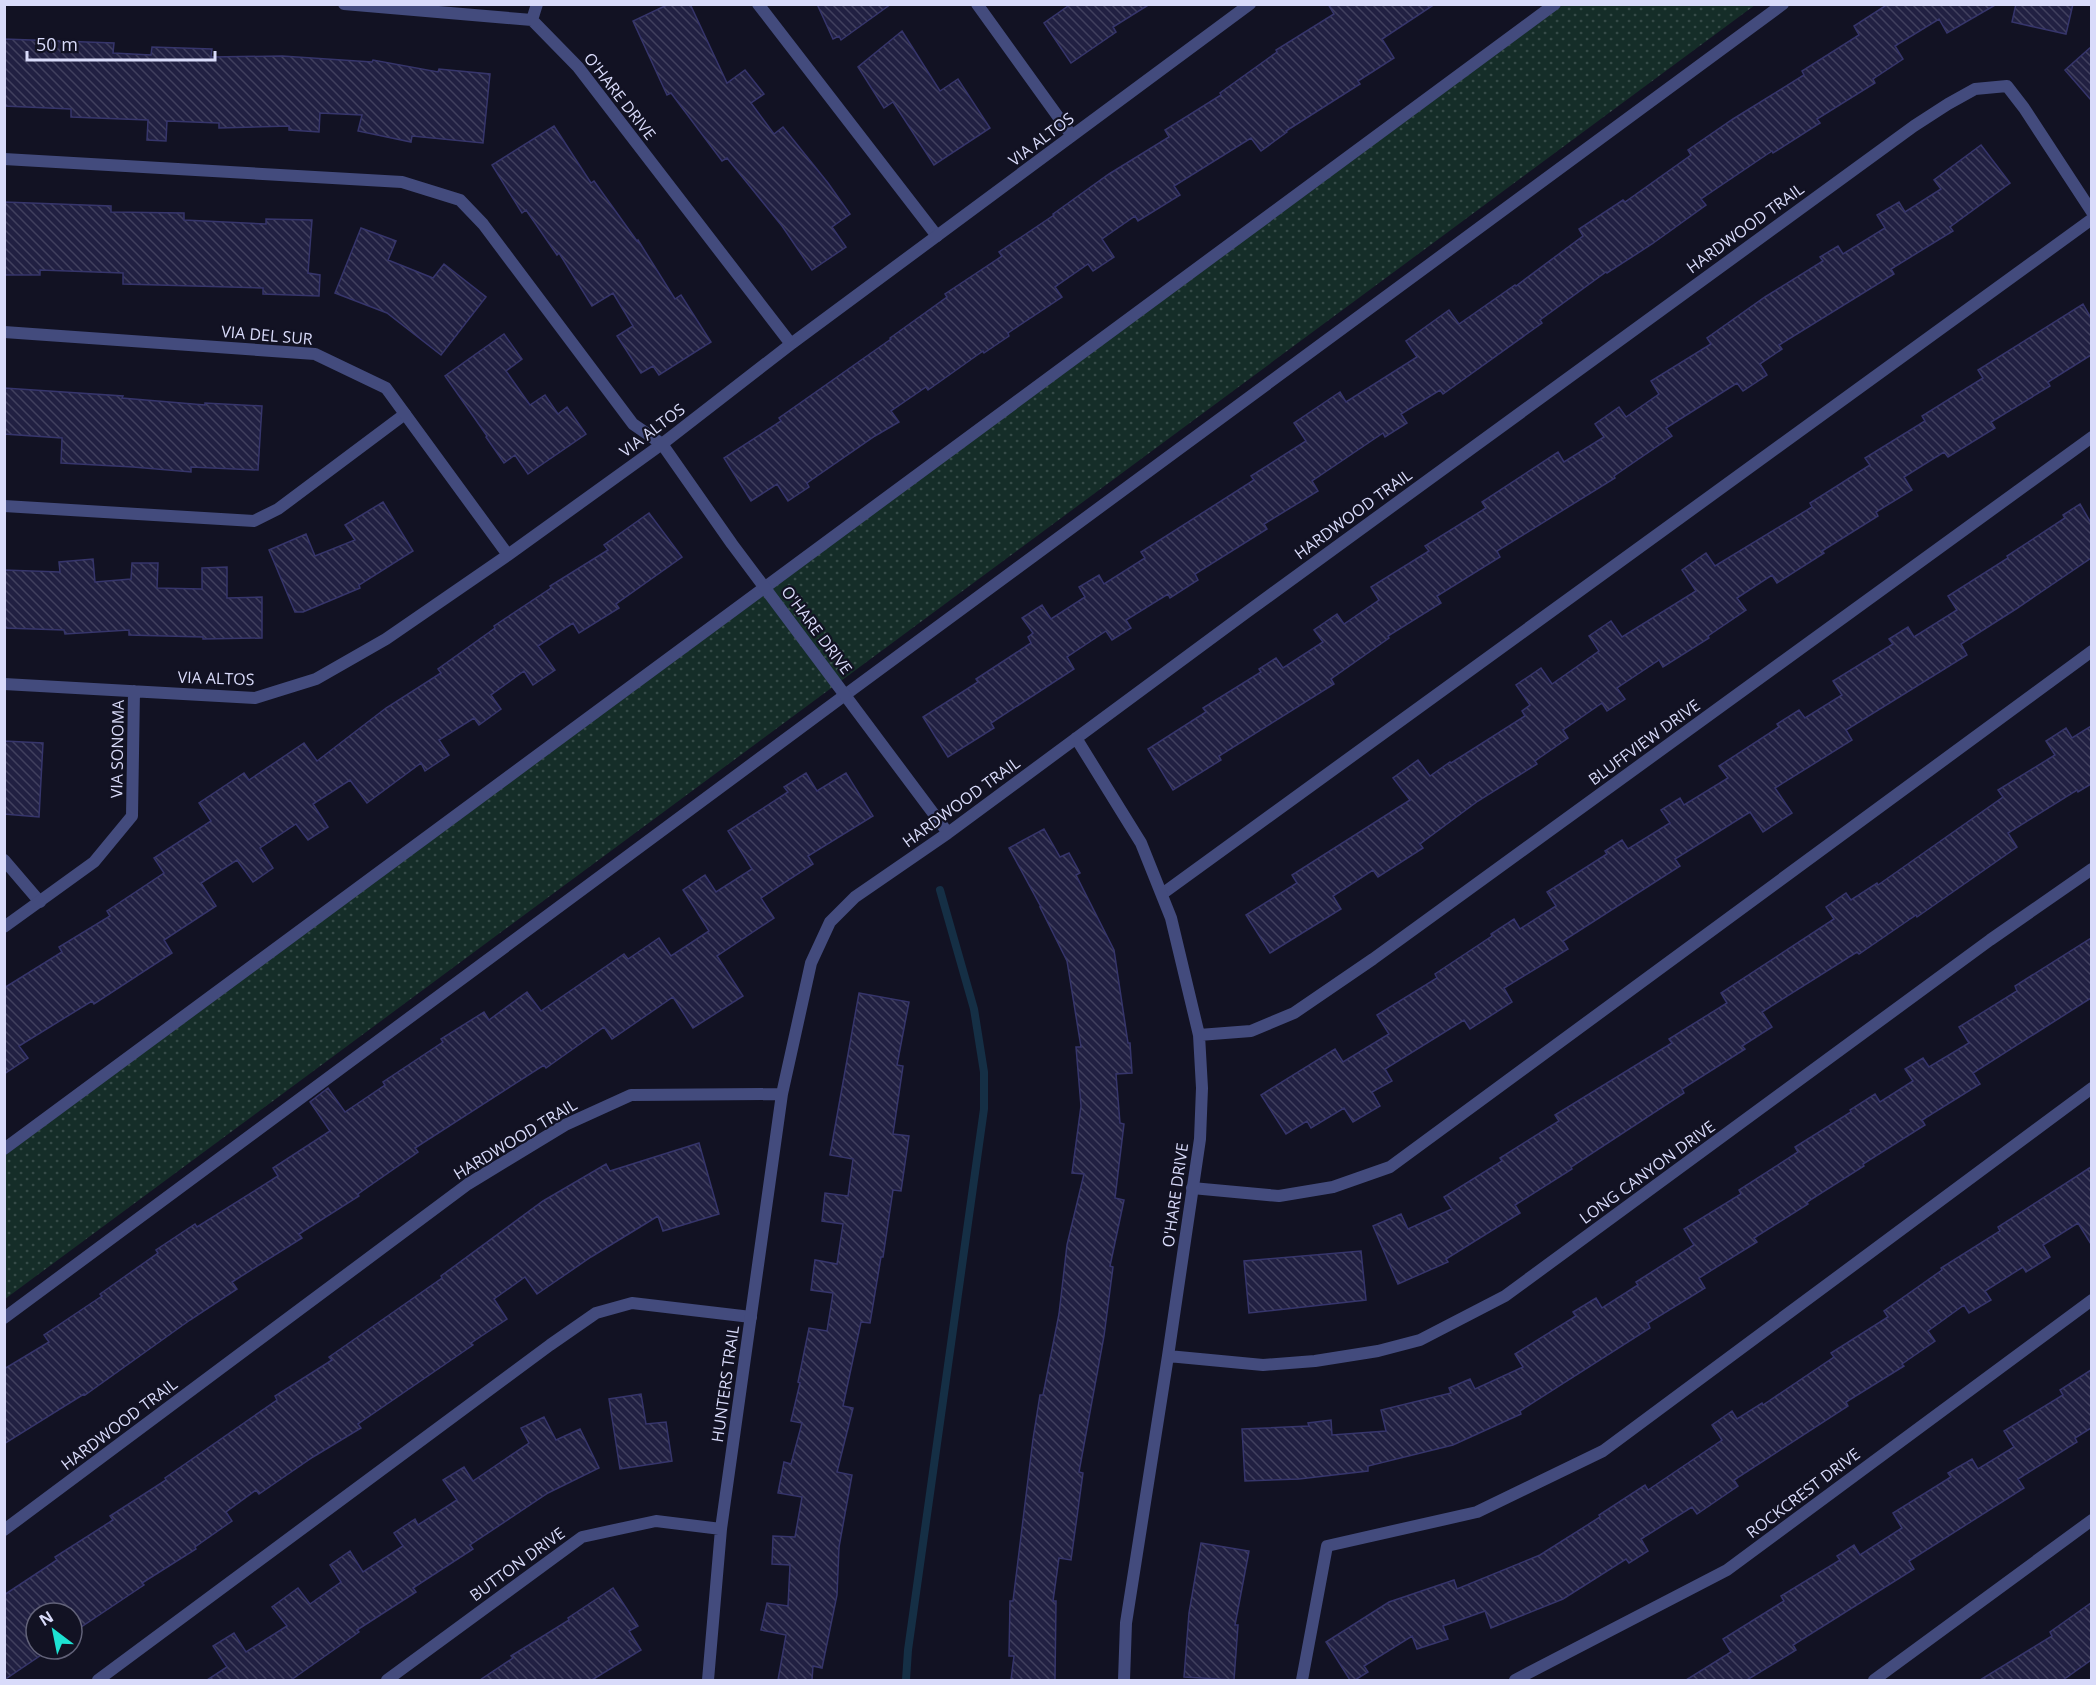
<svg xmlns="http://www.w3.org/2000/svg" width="2096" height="1685" viewBox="0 0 2096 1685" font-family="'Open Sans',sans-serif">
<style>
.green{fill:url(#green-dots)}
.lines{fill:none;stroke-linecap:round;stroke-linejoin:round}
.stream{stroke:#152f45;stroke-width:8}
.building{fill:url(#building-back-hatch);stroke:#36356b;stroke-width:1.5}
.service{stroke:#434b7d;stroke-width:12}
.minor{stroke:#434b7d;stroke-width:12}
.labels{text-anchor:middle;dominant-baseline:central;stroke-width:4.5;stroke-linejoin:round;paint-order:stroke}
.street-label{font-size:16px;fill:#d9dbfa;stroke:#121223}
</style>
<defs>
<pattern id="green-dots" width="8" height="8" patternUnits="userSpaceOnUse" patternTransform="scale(1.5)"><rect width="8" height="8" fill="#152d28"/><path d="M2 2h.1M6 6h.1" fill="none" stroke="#364b48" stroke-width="1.8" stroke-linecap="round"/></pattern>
<pattern id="building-back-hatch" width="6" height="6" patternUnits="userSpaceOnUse" patternTransform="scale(1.5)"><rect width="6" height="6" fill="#212042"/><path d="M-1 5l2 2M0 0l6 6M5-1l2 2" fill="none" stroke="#41405e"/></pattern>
</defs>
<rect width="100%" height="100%" fill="#121223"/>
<path class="green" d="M1563 5H1755L5 1299 4 1156Z"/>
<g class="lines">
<path class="stream" d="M906 1680 908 1650 984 1109V1072L974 1009 940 890"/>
</g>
<path class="building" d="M669 4H690L727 83 745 70 764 94 751 103 774 134 783 127 828 183 850 214 832 227 846 247 812 270 782 226 727 158 722 161 671 93 667 95 633 21Z
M817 4H891L841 40 839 36 833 39Z
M1071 4H1150L1113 27 1116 32 1071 63 1044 23Z
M1328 4H1435L1382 39 1394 58 1358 81 1360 84 1286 131 1287 132 1261 151 1251 138 1174 186 1180 195 1138 221 1135 216 1102 239 1114 257 1093 271 1088 264 1055 287 1062 297 1008 333 1009 336 984 353 983 351 928 390 926 387 891 411 899 422 875 436 807 483 809 487 788 501 777 484 751 501 724 458 781 421 779 418 891 339 890 338 947 297 945 294 1002 256 999 252 1054 215 1053 214 1109 174 1169 137 1165 130 1221 95 1220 93 1277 52 1276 50 1334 14Z
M1888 4H1997L1947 33 1939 19 1895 46 1903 59 1873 79 1875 83 1817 119 1820 123 1773 153 1772 151 1701 199 1706 205 1652 244 1607 273 1606 272 1540 320 1542 323 1443 394 1440 390 1401 414 1407 423 1385 437 1383 433 1312 481 1318 491 1264 524 1267 529 1195 574 1198 580 1170 598 1168 594 1126 620 1131 628 1112 640 1106 631 1067 657 1074 669 991 723 994 728 948 757 923 717 978 682 976 679 1031 643 1028 637 1033 633 1022 618 1042 605 1051 619 1085 597 1079 587 1099 575 1104 584 1145 558 1141 552 1254 480 1251 476 1306 441 1294 423 1340 392 1346 402 1417 357 1406 341 1449 310 1459 324 1515 285 1516 286 1583 236 1579 229 1623 200 1625 202 1691 155 1688 150 1733 119 1804 75 1802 71 1859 35 1854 26Z
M2016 4H2073L2066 34 2012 22Z
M902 31 940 91 958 79 990 128 934 165 893 102 884 108 858 67Z
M4 39 114 43 113 53 151 55 152 47 212 49 211 57 282 56 372 62 373 60 438 72 439 69 490 74 483 143 412 136 411 142 358 131 362 115 320 113 319 132 289 130V126L219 128V123L167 121 166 141 147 140 148 120 71 117V109L4 106Z
M2091 47V100L2065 70Z
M554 126 591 183 594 181 637 241 638 240 675 299 681 295 711 342 659 375 653 366 641 373 617 336 633 326 613 293 592 306 559 253 557 255 526 210 522 213 492 165Z
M1981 145 2010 183 1950 227 1953 231 1891 269 1894 274 1779 345 1782 349 1760 364 1767 375 1743 391 1737 383 1666 428 1672 436 1614 476 1615 478 1497 551 1500 557 1437 596 1441 603 1388 636 1389 638 1331 679 1334 684 1219 756 1221 760 1173 790 1148 749 1206 712 1203 708 1261 672 1259 669 1276 658 1283 668 1323 642 1314 630 1337 614 1344 624 1379 600 1371 587 1429 551 1425 546 1486 508 1482 502 1558 452 1564 462 1604 437 1595 424 1619 407 1626 417 1659 394 1651 381 1711 344 1707 338 1765 297 1823 261 1820 257 1838 246 1843 254 1885 228 1877 215 1899 202 1905 212 1941 189 1934 180Z
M4 202 111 206V212L184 213V220L266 224V219L312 220 308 273 320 275 319 296 263 294V288L123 284V273L40 270V275H4Z
M361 228 396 241 388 260 433 278 444 264 486 297 441 355 387 313 335 293Z
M2083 304 2091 318V355L2048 382 2050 386 1991 422 1995 428 1948 457 1944 452 1904 477 1912 490 1876 512 1878 516 1822 551 1824 553 1777 583 1772 575 1737 598 1746 610 1708 636 1709 638 1663 667 1659 660 1617 688 1625 699 1607 711 1602 703 1563 730 1568 738 1535 761 1537 764 1478 801 1420 844 1423 848 1378 877 1373 870 1333 896 1341 909 1270 953 1246 915 1297 883 1292 875 1410 800 1393 778 1418 760 1430 776 1450 762 1451 763 1525 716 1522 711 1530 705 1516 685 1541 668 1552 684 1599 651 1589 636 1611 621 1622 637 1696 591 1682 570 1706 553 1715 566 1812 507 1810 503 1870 465 1865 458 1925 421 1922 416 1983 378 1978 370Z
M504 334 522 359 506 371 530 405 545 395 558 414 567 407 586 434 528 474 515 455 504 463 486 437 487 436 445 376Z
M4 388 123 396 122 398 205 405V403L262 406 258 470 191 467V472L133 467 61 463 62 438 4 434Z
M383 502 413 551 359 585 360 588 303 612H295L269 550 306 534 315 556 355 540 345 525Z
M2080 504 2091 523V558L2016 609 1961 644 1967 655 1846 730 1852 740 1775 788 1792 813 1763 832 1750 812 1675 859 1680 866 1563 941 1568 949 1504 988 1512 1002 1470 1029 1464 1020 1385 1069 1392 1081 1372 1092 1380 1106 1353 1122 1344 1108 1311 1128 1307 1121 1286 1134 1261 1095 1335 1049 1343 1062 1389 1034 1377 1015 1437 978 1435 974 1492 936 1491 934 1514 919 1520 929 1556 906 1547 892 1607 854 1605 851 1622 840 1628 849 1670 823 1661 810 1680 798 1684 805 1728 778 1719 766 1779 727 1777 724 1799 710 1805 718 1842 695 1833 681 1893 644 1889 639 1908 627 1914 637 1957 610 1948 596 2008 558 2007 556 2065 518 2063 515Z
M649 513 682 557 616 604 619 608 579 633 573 623 538 646 555 670 533 685 524 671 491 695 501 709 479 725 474 718 439 740 449 755 425 771 421 763 367 803 350 780 313 804 328 827 308 840 296 824 260 848 273 868 253 882 237 860 201 883 216 906 164 940 172 953 94 1004 92 1001 19 1046 28 1058 4 1074V988L62 952 59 947 110 916 107 911 164 873 154 858 211 821 199 803 244 773 249 780 304 743 317 761 386 708 441 673 438 669 495 628 494 626 551 588 550 586 608 550 604 545Z
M93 559 95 582 131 579 132 563H158L157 588 202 589V568L227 567V598L262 597V638L203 639V637L129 635V630L65 634 64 630 4 628V570L60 572 59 562Z
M2091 726V784L2078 792 2077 790 2008 833 2017 847 1917 917 1916 915 1859 954 1857 952 1762 1012 1772 1027 1742 1046 1745 1049 1682 1089 1684 1093 1571 1167 1572 1169 1515 1205 1520 1213 1446 1259 1448 1262 1398 1284 1373 1226 1401 1214 1408 1229 1452 1209 1444 1197 1502 1161 1500 1158 1559 1121 1555 1115 1672 1043 1669 1039 1727 1003 1721 993 1834 919 1826 907 1846 893 1851 900 1877 883 1878 885 2003 797 1998 790 2055 755 2046 741 2066 728 2072 738Z
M4 741 43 743 39 817 4 814Z
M806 773 817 791 846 773 873 816 808 856 813 864 761 898 774 918 717 956 743 996 693 1028 673 997 612 1039 604 1027 546 1068 544 1065 415 1148 418 1152 358 1194 359 1196 299 1234 302 1238 232 1282 237 1289 190 1320 85 1395 84 1394 4 1444V1369L49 1342 44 1335 102 1296 100 1294 158 1253 156 1250 195 1224 197 1227 278 1176 273 1168 330 1131 310 1102 328 1088 345 1112 385 1085 383 1082 443 1042 441 1039 484 1012 489 1020 527 992 541 1011 624 954 628 959 659 938 671 956 709 931 683 890 705 875 716 892 752 869 728 831 788 792 784 787Z
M1044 829 1060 857 1069 853 1080 873 1076 875 1114 950 1128 1043H1130L1132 1073 1116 1074 1120 1123 1124 1124 1115 1198 1124 1200 1110 1266 1113 1267 1104 1336 1079 1472 1083 1473 1071 1560 1059 1558 1053 1601H1056L1055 1680H1011L1014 1656H1009L1010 1601H1013L1033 1439 1040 1395H1043L1059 1314 1067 1245 1084 1174 1072 1173 1081 1106 1076 1047H1081L1067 961 1040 907H1041L1009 848Z
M2091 938V998L1973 1073 1980 1084 1922 1120 1925 1125 1863 1164 1864 1166 1807 1202 1808 1204 1754 1238 1757 1242 1699 1278 1705 1288 1648 1323 1650 1328 1520 1411 1521 1414 1453 1445 1368 1466V1471L1299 1479 1245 1481 1242 1429 1309 1426 1308 1423 1331 1420 1332 1435 1386 1431 1381 1410 1451 1393 1449 1388 1470 1379 1475 1389 1523 1367 1515 1354 1576 1316 1573 1312 1596 1298 1602 1308 1638 1285 1636 1282 1694 1245 1684 1229 1741 1194 1739 1190 1798 1152 1795 1147 1851 1112 1850 1110 1875 1094 1880 1102 1913 1081 1905 1069 1923 1058 1929 1067 1969 1043 1959 1027 2017 991 2015 986Z
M859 993 909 1002 897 1065 903 1066 893 1134 909 1136 901 1191 893 1190 883 1257H881L870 1323 861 1322 843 1406 853 1408 837 1472 852 1475 839 1547 837 1595 822 1668 813 1666 812 1680H778L786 1635 761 1630 767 1603 788 1606 790 1565 772 1564 773 1536 795 1537 802 1497 778 1493 784 1462 791 1464 802 1423 791 1421 800 1383 798 1382 809 1328 827 1331 833 1293 811 1290 815 1260 837 1264 843 1224 822 1221 825 1193 848 1196 853 1159 830 1155Z
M699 1143 719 1214 663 1231 658 1216 591 1257 537 1294 525 1277 494 1299 507 1319 471 1343 473 1345 358 1424 361 1428 313 1457 259 1494 256 1490 226 1512 232 1521 195 1547 196 1549 142 1583 144 1585 72 1633V1613H36V1649H50L4 1680V1595L57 1560 55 1557 113 1520 110 1516 166 1480 165 1478 277 1400 275 1396 332 1360 329 1357 442 1278 441 1276 543 1201 606 1164 610 1171Z
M2091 1167V1244L2078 1223 2043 1245 2050 1257 2026 1272 2023 1267 1985 1291 1991 1300 1969 1313 1964 1305 1928 1331 1935 1341 1902 1364 1904 1366 1846 1402 1848 1406 1734 1480 1738 1486 1697 1514 1692 1507 1641 1539 1648 1551 1629 1563 1626 1559 1563 1599 1491 1628 1485 1611 1443 1626 1448 1639 1417 1649 1412 1636 1364 1666 1368 1672 1355 1680H1350L1326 1642 1389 1602 1454 1580 1457 1589 1540 1555 1600 1517 1599 1515 1645 1485 1648 1490 1722 1440 1712 1425 1732 1411 1737 1419 1762 1403 1763 1405 1834 1357 1831 1353 1888 1317 1884 1311 1942 1270 1941 1268 2000 1231 1998 1227Z
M1361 1251 1366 1300 1249 1313 1244 1261Z
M2091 1370V1428L2075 1438 2077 1442 2018 1479 2024 1488 1909 1561 1914 1569 1793 1645 1796 1650 1747 1680H1686L1731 1652 1723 1639 1784 1601 1781 1596 1840 1560 1837 1556 1854 1545 1860 1555 1902 1528 1893 1513 1951 1477 1948 1473 1972 1459 1978 1469 2014 1447 2004 1431 2063 1395 2060 1390Z
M641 1394 646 1424 666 1422 672 1461 620 1469 609 1399Z
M544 1417 556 1440 580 1429 599 1468 548 1493 470 1545 473 1549 413 1588 416 1592 357 1630 359 1632 291 1680H207L227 1667 213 1646 234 1633 246 1652 287 1626 272 1607 298 1588 310 1604 341 1582 330 1565 350 1551 363 1572 403 1546 394 1533 415 1519 418 1525 457 1500 443 1480 464 1467 473 1481 529 1443 521 1428Z
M1201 1543 1249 1551 1235 1625H1238L1234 1680 1184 1677 1189 1613Z
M613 1588 638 1626 629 1631 641 1650 592 1680H480L513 1658 511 1656 569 1620 568 1618Z
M2091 1603V1660L2063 1680H1980L2052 1636 2050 1632Z"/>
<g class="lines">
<path class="service" d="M758 4 937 236
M4 159 402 182 460 200 483 224 633 424 662 444
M4 506 254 521 278 509 405 414
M4 860 40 902
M1162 894 2092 219
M4 1149 1555 4
M1192 1188 1279 1196 1333 1187 1390 1167 2092 651
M4 1318 845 695 1783 4
M98 1680 550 1345 596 1313 632 1303 751 1317
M1302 1680 1327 1546 1477 1512 1603 1451 2092 1088
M1874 1680 2092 1520"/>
<path class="minor" d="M344 4 532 20 578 67 791 344
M977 4 1072 136
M532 20 537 4
M4 332 315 354 386 388 508 555
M662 444 732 544 948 833
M4 684 255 698 316 679 386 639 508 555 662 444 791 344 1250 4
M1076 738 1141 843 1171 918 1199 1035 1202 1088 1200 1139 1168 1356 1126 1623 1124 1680
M4 927 94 862 132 816 134 691
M1199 1035 1251 1031 1294 1013 1373 959 2092 437
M1168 1356 1263 1365 1315 1361 1378 1351 1420 1340 1505 1296 1990 940 2092 869
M4 1530 468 1184 565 1125 631 1095 782 1094
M387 1680 582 1537 656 1521 721 1529
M708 1680 721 1529 782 1094 811 963 830 922 855 897 948 833 1247 612 1914 126 1948 104 1975 89 2007 86 2024 108 2092 212
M1515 1680 1727 1570 2092 1300"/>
</g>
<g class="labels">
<g class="street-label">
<text transform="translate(620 96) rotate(52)">O'HARE DRIVE</text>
<text transform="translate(1041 139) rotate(-37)">VIA ALTOS</text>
<text transform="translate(1745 228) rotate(-36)">HARDWOOD TRAIL</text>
<text transform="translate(267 335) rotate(5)">VIA DEL SUR</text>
<text transform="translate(652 430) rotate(-37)">VIA ALTOS</text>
<text transform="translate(1353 514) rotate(-36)">HARDWOOD TRAIL</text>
<text transform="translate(817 630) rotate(53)">O'HARE DRIVE</text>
<text transform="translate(216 678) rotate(2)">VIA ALTOS</text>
<text transform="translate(1644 742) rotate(-36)">BLUFFVIEW DRIVE</text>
<text transform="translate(117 749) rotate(-89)">VIA SONOMA</text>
<text transform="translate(961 802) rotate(-36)">HARDWOOD TRAIL</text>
<text transform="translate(515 1139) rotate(-31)">HARDWOOD TRAIL</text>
<text transform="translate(1647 1172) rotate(-36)">LONG CANYON DRIVE</text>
<text transform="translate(1175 1195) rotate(-82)">O'HARE DRIVE</text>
<text transform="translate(725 1384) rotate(-82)">HUNTERS TRAIL</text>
<text transform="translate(119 1424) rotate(-37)">HARDWOOD TRAIL</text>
<text transform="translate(1803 1493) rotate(-37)">ROCKCREST DRIVE</text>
<text transform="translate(517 1564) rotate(-36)">BUTTON DRIVE</text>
</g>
</g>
<rect width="2096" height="1685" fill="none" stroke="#d9dbfa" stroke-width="12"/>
<g transform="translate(54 1631) rotate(328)"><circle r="28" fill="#121223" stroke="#626279" stroke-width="1.5"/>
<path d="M0-4.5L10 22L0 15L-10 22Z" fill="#1de2d2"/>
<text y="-9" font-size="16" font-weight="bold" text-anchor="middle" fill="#d9dbfa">N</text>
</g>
<path d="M27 51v9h188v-9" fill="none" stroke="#d9dbfa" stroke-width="3"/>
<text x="36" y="51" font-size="18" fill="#d9dbfa" stroke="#121223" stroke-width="4.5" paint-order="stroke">50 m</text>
</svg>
